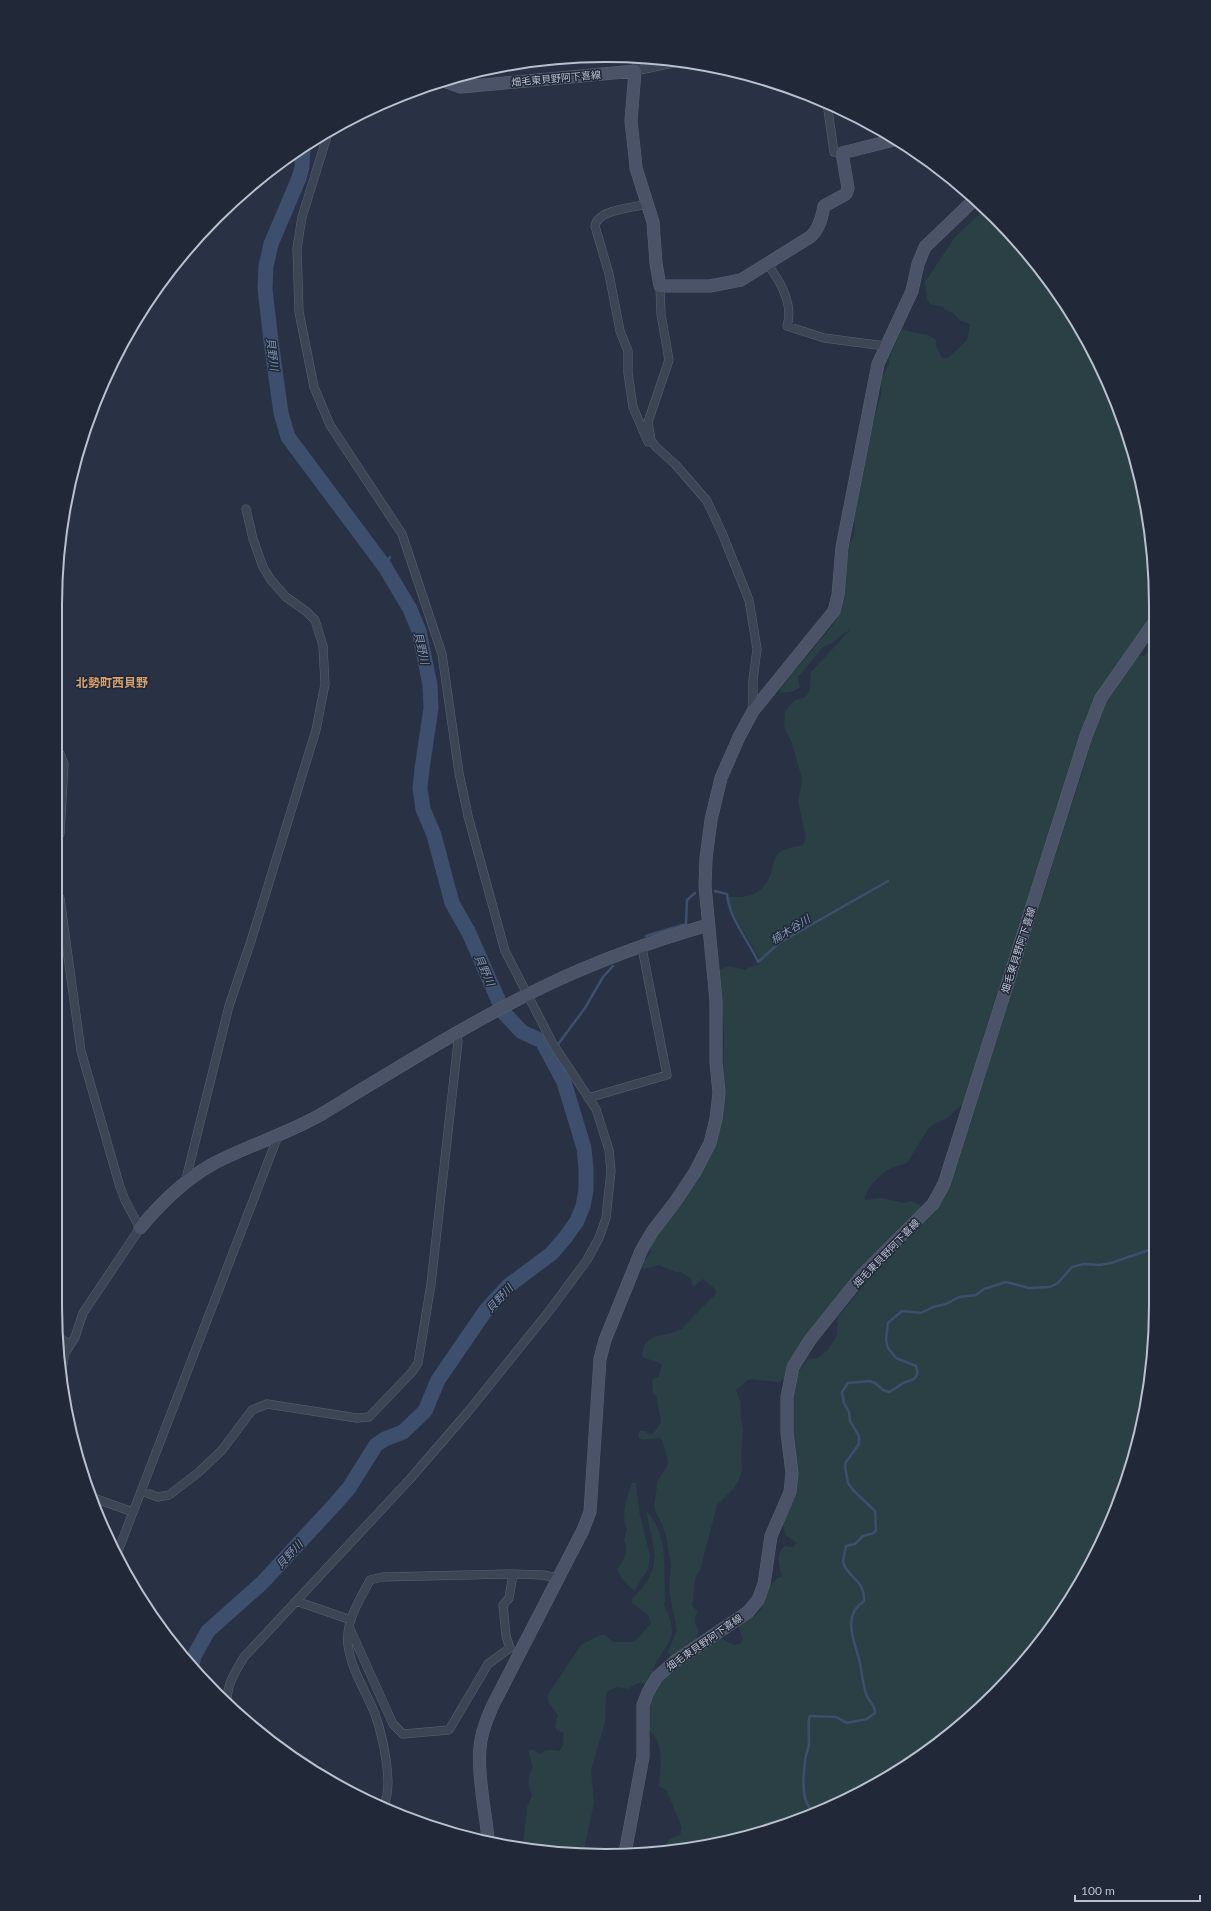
<svg xmlns="http://www.w3.org/2000/svg" width="1211" height="1911" viewBox="0 0 1211 1911" font-family="Lato,'Noto Sans JP',sans-serif">
<style>
.green{fill:#2a4045}
.lines{fill:none;stroke-linecap:round;stroke-linejoin:round}
.stream{stroke:#3e4e6d;stroke-width:2.5}
.river{stroke:#3e4e6d;stroke-width:15}
.street-casing{stroke:#5b6271;stroke-width:9}
.secondary-casing{stroke:#5b6271;stroke-width:13}
.street{stroke:#3c4554;stroke-width:8}
.secondary{stroke:#4a5367;stroke-width:12}
.labels{text-anchor:middle;dominant-baseline:central;stroke-width:3;stroke-linejoin:round;paint-order:stroke}
.street-label{font-size:10px;fill:#bac0cd;stroke:#212939}
.water-label{font-size:11px;font-style:italic;fill:#8294b3;stroke:#212939}
.quarter-label{font-size:12px;font-weight:bold;fill:#d6a06c;stroke:#212939}
.rim{fill:none;stroke:#bac0cd;stroke-width:2}
</style>
<rect width="100%" height="100%" fill="#283244"/>
<path class="green" d="M984 210 1020 243 1082 330 1137 463 1155 569V610L1098 695 1087 715 1075 760 967 1100 946 1119 935 1123 928 1129 907 1163C902 1165 896 1166 891 1168 881 1173 865 1189 865 1200L882 1198 903 1203 911 1201 920 1205 921 1208 785 1379 778 1382 749 1379 736 1390 741 1403 740 1412 743 1430 741 1455 742 1470 739 1480 734 1488 717 1505 700 1571 696 1575C694 1582 694 1601 692 1605L697 1611C696 1619 692 1621 699 1630L696 1641 672 1657 668 1652 677 1630 669 1591 671 1565 666 1536 662 1524 656 1513 654 1505 658 1480 667 1466 668 1461 662 1439C654 1436 647 1441 639 1439L638 1434 640 1431H645L648 1434H653L661 1422 656 1395 653 1393 652 1380 659 1376 662 1364 642 1357C644 1330 663 1339 681 1329 683 1328 685 1325 687 1323 697 1313 706 1303 716 1294L715 1289 703 1279 693 1287 691 1279 681 1272H676L659 1265 643 1269 641 1264 650 1254 652 1243 698 1175 723 1090 724 1033 718 970 728 966 746 970 747 968 760 964C754 940 732 922 728 897 749 898 766 894 772 870 773 865 774 857 779 853 785 848 795 847 803 845L806 838 798 801 802 782 801 775 792 743 785 729 784 723 785 711 795 700 804 698 807 695 810 688 811 672 851 629 840 636 834 642 823 647 798 677 800 688 791 692 780 693V689L836 621 850 543C856 536 855 529 854 520L868 440 881 395V378L889 365V359L902 329C913 334 928 332 936 340V346L942 358H948L967 340 970 324 961 321 952 312 945 310 943 307 930 304 927 299 925 282 955 237Z
M1154 643 1151 1377 1114 1516 1042 1641 969 1719 911 1763 816 1814 748 1837 677 1851 658 1852 663 1850 669 1839 680 1835 682 1828 667 1791 659 1786C660 1771 663 1755 657 1740 655 1735 649 1732 648 1725 643 1678 686 1659 719 1637L734 1645 740 1644 743 1640 738 1625C744 1619 753 1619 759 1612 768 1600 767 1582 782 1576 779 1565 775 1554 785 1546L792 1547 797 1543 785 1535 783 1523 784 1517 796 1496 798 1478 792 1431 791 1405 795 1383 799 1371 808 1359 818 1358 828 1350 837 1335 838 1317 881 1264 929 1218 940 1204 954 1171 1087 757 1097 718 1121 677 1138 656H1144Z
M632 1483H636L639 1511 650 1556 648 1569 634 1591 621 1578 617 1569C625 1561 629 1550 624 1540L627 1529C620 1516 627 1496 632 1483Z
M646 1511C670 1536 663 1570 665 1602L664 1604C667 1612 671 1620 672 1628 673 1643 657 1657 654 1668 652 1674 650 1678 646 1684L638 1683 628 1689 618 1687 608 1691 606 1695 605 1722 591 1771 594 1803 583 1854 570 1855 523 1846 527 1807 532 1795C527 1785 528 1777 533 1768L529 1753V1750H533L541 1754C546 1748 552 1750 559 1751 565 1746 564 1739 563 1732L557 1731 555 1727 558 1715 549 1703 547 1696 581 1645 600 1635H605L613 1642H631L636 1640 651 1623 648 1615 632 1603V1599C665 1567 654 1551 646 1511Z"/>
<g class="lines">
<path class="stream" d="M385 567 390 557
M715 891 727 894C729 919 748 939 758 962L779 943 888 881
M646 936 686 924 687 900 695 893
M550 1055 585 1008 603 977 613 966
M817 1813C800 1807 803 1778 805 1763 805 1756 808 1751 809 1744 809 1736 808 1727 809 1719L810 1716 836 1717 847 1723 867 1719 875 1713C875 1705 870 1703 867 1696 863 1687 862 1673 860 1663 855 1642 841 1616 864 1601 865 1579 845 1576 843 1561L846 1546 855 1544 863 1536 874 1533 876 1530 875 1511 853 1490 848 1483 845 1467 846 1462 859 1444V1436L850 1421 849 1412 844 1403 842 1392 848 1383 870 1381 875 1383 883 1390 889 1392C895 1390 898 1386 903 1383 910 1380 921 1380 916 1366L896 1358 888 1348 886 1340 888 1323 902 1311 921 1313 933 1307 946 1304 959 1297 976 1295 984 1289 1006 1282 1029 1288 1050 1287 1058 1283 1072 1267 1084 1264 1099 1265 1111 1263 1152 1249"/>
<path class="river" d="M191 1668 194 1656 208 1631 262 1583 336 1503 349 1488 376 1445 385 1439 403 1432 425 1411 438 1380 486 1310 508 1286 551 1254 565 1238 577 1221 583 1206 586 1190V1168L584 1148 564 1082 542 1041 522 1032 504 1013 469 933 452 903 434 835 423 809 420 788 422 769 431 708 430 685 419 631 410 609 385 567 288 437 281 413 271 341 265 289 266 266 271 244 299 178 302 167 303 149"/>
<g class="street-casing">
<path id="street" d="M639 56 635 71 678 62
M827 103 834 152 842 153
M647 204C634 208 598 209 595 226L609 274 620 331 628 351V373L633 407 648 442
M767 264C780 280 794 305 787 326L824 338 885 346
M660 286 661 314 669 360 648 422 651 440 656 447 675 464 707 501 722 533 749 600 757 649 753 680V711
M60 754 64 764 60 834
M60 898 81 1051 120 1187 125 1200 140 1228 83 1313 75 1337 65 1353 60 1379
M588 1098 667 1075 643 953V945
M185 1183 229 1006 251 941 316 730 325 684 323 646 315 620 307 612 286 597 271 580 263 567 253 539 246 509
M60 1338 70 1344
M141 1491 158 1497 169 1495 199 1472 222 1450 252 1410 267 1404 357 1418 369 1417 412 1372 418 1363 431 1284 458 1042 456 1034
M91 1497 133 1512
M118 1551 278 1136
M296 1601 351 1620
M350 1629 393 1724 403 1734 449 1730 488 1664 510 1648 506 1636 503 1605 509 1598 513 1574
M227 1702C227 1684 235 1672 244 1657L410 1479 467 1413 550 1310 587 1260 599 1238 606 1218 611 1171 609 1150 596 1109 553 1044 505 951 468 816 459 773 442 654 402 534 330 425 314 387 299 312 297 248 302 217 329 130
M383 1806C395 1787 382 1734 375 1714 366 1691 351 1670 348 1645 345 1621 360 1600 370 1580L382 1577 513 1574 543 1575 558 1578"/>
</g>
<g class="secondary-casing">
<path id="secondary" d="M444 81 461 87 635 71 631 121 635 157 636 168 653 222 656 263 660 286H710L741 280 810 237C819 230 822 217 824 206L846 194 848 188 842 153 894 140
M140 1228C160 1204 183 1181 211 1165 246 1146 285 1135 320 1115 339 1104 357 1092 376 1081 432 1047 488 1013 547 985 599 960 653 941 708 925
M488 1838C485 1810 476 1767 481 1740 483 1728 488 1716 493 1705L583 1530 590 1512 600 1359 605 1340 641 1251 652 1232 675 1202 695 1172 710 1143 716 1119 719 1093 716 1062V1001L705 886 706 858 711 820 721 778 739 737 753 711 834 611 838 595 842 547 878 364 912 291 918 264 925 247 974 200
M625 1853 643 1757V1705L648 1692 657 1677 674 1662 748 1612 758 1600 764 1584 771 1536 790 1492 792 1473 787 1433V1397L793 1367 810 1340 862 1275 933 1204 944 1184 1086 736 1101 698 1155 621"/>
</g>
<use href="#street" class="street"/>
<use href="#secondary" class="secondary"/>
</g>
<g class="labels">
<g class="street-label">
<text transform="translate(556 78) rotate(-5)">畑毛東貝野阿下喜線</text>
<text transform="translate(1018 950) rotate(-72)">畑毛東貝野阿下喜線</text>
<text transform="translate(886 1253) rotate(-46)">畑毛東貝野阿下喜線</text>
<text transform="translate(704 1642) rotate(-35)">畑毛東貝野阿下喜線</text>
</g>
<g class="water-label">
<text transform="translate(273 354) rotate(83)">貝野川</text>
<text transform="translate(422 648) rotate(77)">貝野川</text>
<text transform="translate(790 929) rotate(-32)">楠木谷川</text>
<text transform="translate(485 970) rotate(66)">貝野川</text>
<text transform="translate(499 1298) rotate(-47)">貝野川</text>
<text transform="translate(289 1554) rotate(-47)">貝野川</text>
</g>
<g class="quarter-label">
<text x="112" y="682">北勢町西貝野</text>
</g>
</g>
<path d="M0 0H1211V1911H0ZM605 62H606A543 543 0 0 1 1149 605V1306A543 543 0 0 1 606 1849H605A543 543 0 0 1 62 1306V605A543 543 0 0 1 605 62Z" fill="#212939" fill-rule="evenodd"/>
<path class="rim" d="M605 62H606A543 543 0 0 1 1149 605V1306A543 543 0 0 1 606 1849H605A543 543 0 0 1 62 1306V605A543 543 0 0 1 605 62Z"/>
<path d="M1075 1895v6h125v-6" fill="none" stroke="#bac0cd" stroke-width="2"/>
<text x="1081" y="1895" font-size="12" fill="#bac0cd" stroke="#212939" stroke-width="3" paint-order="stroke">100 m</text>
</svg>
